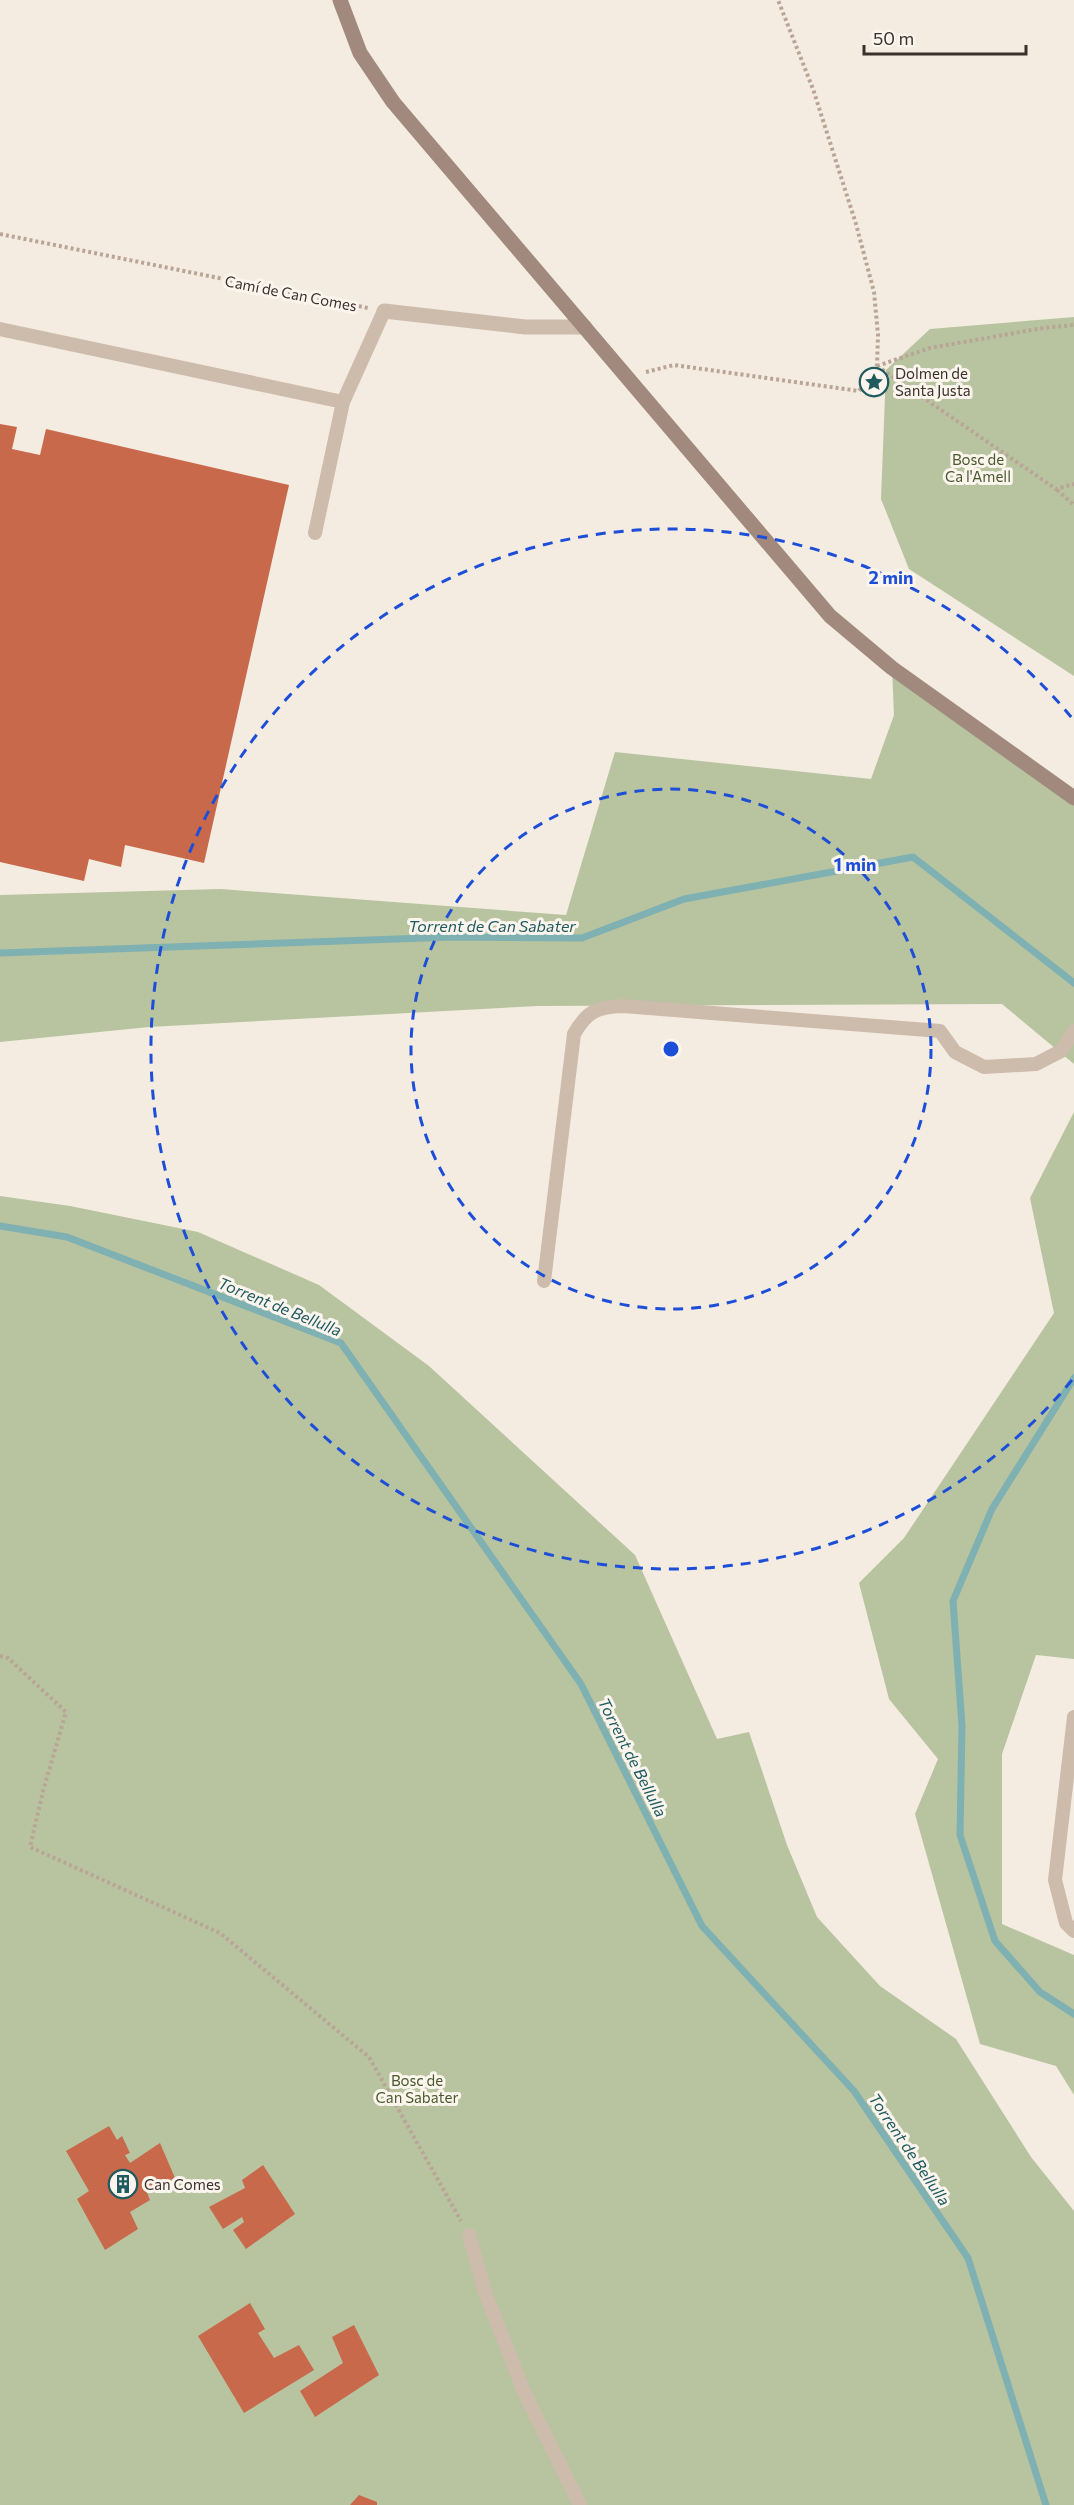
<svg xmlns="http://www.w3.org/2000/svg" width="1074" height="2505" viewBox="0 0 1074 2505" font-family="Commissioner,sans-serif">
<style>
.green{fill:#b8c4a0}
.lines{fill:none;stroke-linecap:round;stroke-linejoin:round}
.stream{stroke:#7fb0b2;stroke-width:7}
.building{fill:#c8694b}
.path{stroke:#b9a596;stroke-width:4;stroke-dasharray:3 3;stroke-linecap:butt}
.service{stroke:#cdbbac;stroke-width:14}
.minor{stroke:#cdbbac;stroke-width:15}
.secondary{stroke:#a18a7d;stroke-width:15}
.ring{fill:none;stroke:#1d4ed8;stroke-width:3;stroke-dasharray:10 8}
.labels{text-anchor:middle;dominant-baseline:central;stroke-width:6;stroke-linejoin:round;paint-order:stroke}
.street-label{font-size:15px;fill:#3b302b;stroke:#fbf5ee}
.poi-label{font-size:15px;fill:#3b302b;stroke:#fbf5ee;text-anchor:start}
.park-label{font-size:15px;fill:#4a5a2e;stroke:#fbf5ee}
.water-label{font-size:16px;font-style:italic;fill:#1f5a5e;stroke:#fbf5ee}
.centre{fill:#1d4ed8;stroke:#fbf5ee;stroke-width:3}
.ring-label{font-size:18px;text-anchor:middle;font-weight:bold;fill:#1d4ed8;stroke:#fbf5ee;stroke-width:6;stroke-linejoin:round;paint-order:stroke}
</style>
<rect width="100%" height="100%" fill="#f4ebe1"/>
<path class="green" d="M1074 317V676L909 569 881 499 886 370 930 329Z
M892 668 1074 798V1064L1002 1004 538 1006 149 1027 0 1042V895L221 889 566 915 615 752 871 779 894 715Z
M1074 1112V1659L1036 1655 1002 1754V1924L1074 1955V2095L1056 2066 980 2044 915 1814 938 1759 889 1699 859 1583 904 1538 1054 1313 1030 1198Z
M0 1196 70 1206 198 1232 319 1285 429 1366 635 1555 717 1739 749 1732 787 1845 817 1917 880 1986 956 2039 1031 2157 1074 2211V2505H0Z"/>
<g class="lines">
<path class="stream" d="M0 953 454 937 582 938 684 899 913 857 1074 983
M0 1226 67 1237 341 1343 581 1684 702 1926 854 2091 968 2258 1046 2505
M1074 1378 992 1509 953 1601 962 1726 960 1835 995 1941 1040 1992 1074 2014"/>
</g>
<path class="building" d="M0 424 17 427 12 449 40 455 46 429 289 485 204 863 125 845 121 867 89 859 84 881 0 862Z
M109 2126 117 2140 122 2136 130 2153 125 2155 130 2163 160 2143 175 2178 146 2190 150 2200 130 2212 138 2229 105 2250 77 2199 89 2191 66 2151Z
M263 2165 295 2214 246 2249 233 2230 244 2222 242 2217 223 2229 209 2207 245 2188 242 2180Z
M250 2303 265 2329 258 2333 274 2358 299 2345 314 2370 244 2413 198 2336Z
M354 2325 379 2375 315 2417 300 2391 343 2363 332 2337Z
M359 2495 377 2502V2505H350Z"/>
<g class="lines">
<path class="path" d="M0 234 368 308
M877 366 1056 489 1074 484
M877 366 930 348 1043 328 1074 325
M646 372 674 365 859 391 877 366 878 335 874 292 856 224 813 89 778 0
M1057 490 1074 505
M0 1656 8 1658 66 1712 43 1791 30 1847 220 1933 369 2057 461 2221"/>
<path class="service" d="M0 329 343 402
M315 533 343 402 384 311
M544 1281 574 1034C587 1011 597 1007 623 1006L940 1031 955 1052 984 1067 1036 1064 1061 1051 1074 1031
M1074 1717 1055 1880 1066 1923 1074 1931
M469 2235 486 2295 525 2394 580 2505"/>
<path class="minor" d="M384 311 525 327H585"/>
<path class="secondary" d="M340 0 360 53 393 102 830 616 892 668 1074 798"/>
</g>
<g class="ring">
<circle cx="671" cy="1049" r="260"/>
<path d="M1072 1380A520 520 0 1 1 1072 718"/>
</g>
<defs>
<g id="sight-ring" transform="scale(1.5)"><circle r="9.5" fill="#fbf5ee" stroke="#1f5a5e" stroke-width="1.5"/><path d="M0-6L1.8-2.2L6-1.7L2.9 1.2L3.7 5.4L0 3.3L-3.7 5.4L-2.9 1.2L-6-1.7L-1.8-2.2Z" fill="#1f5a5e"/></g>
<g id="building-ring" transform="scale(1.5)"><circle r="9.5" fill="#fbf5ee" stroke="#1f5a5e" stroke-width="1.5"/><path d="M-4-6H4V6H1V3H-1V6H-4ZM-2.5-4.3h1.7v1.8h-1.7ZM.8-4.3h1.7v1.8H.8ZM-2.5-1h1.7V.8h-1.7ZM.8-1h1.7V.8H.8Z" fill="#1f5a5e"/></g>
</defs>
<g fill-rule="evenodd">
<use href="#sight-ring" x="874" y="382"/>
<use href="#building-ring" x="123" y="2184"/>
</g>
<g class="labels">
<g class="street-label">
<text transform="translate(291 293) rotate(11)">Camí de Can Comes</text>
</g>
<g class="poi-label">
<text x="895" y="373">Dolmen de<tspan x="895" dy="17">Santa Justa</tspan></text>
<text x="144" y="2184">Can Comes</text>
</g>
<g class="park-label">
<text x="978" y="459">Bosc de<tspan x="978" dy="17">Ca l'Amell</tspan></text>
<text x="417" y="2080">Bosc de<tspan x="417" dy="17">Can Sabater</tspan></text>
</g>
<g class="water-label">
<text x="492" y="925">Torrent de Can Sabater</text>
<text transform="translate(280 1306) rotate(22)">Torrent de Bellulla</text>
<text transform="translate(633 1757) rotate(63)">Torrent de Bellulla</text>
<text transform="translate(910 2149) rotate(56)">Torrent de Bellulla</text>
</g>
</g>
<circle cx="671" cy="1049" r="9" class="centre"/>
<g class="ring-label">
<text x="891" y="584">2 min</text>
<text x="855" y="871">1 min</text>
</g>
<path d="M864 45v9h162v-9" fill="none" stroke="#3b302b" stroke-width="3"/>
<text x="873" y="45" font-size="18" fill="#3b302b" stroke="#fbf5ee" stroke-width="4.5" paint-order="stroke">50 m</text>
</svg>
